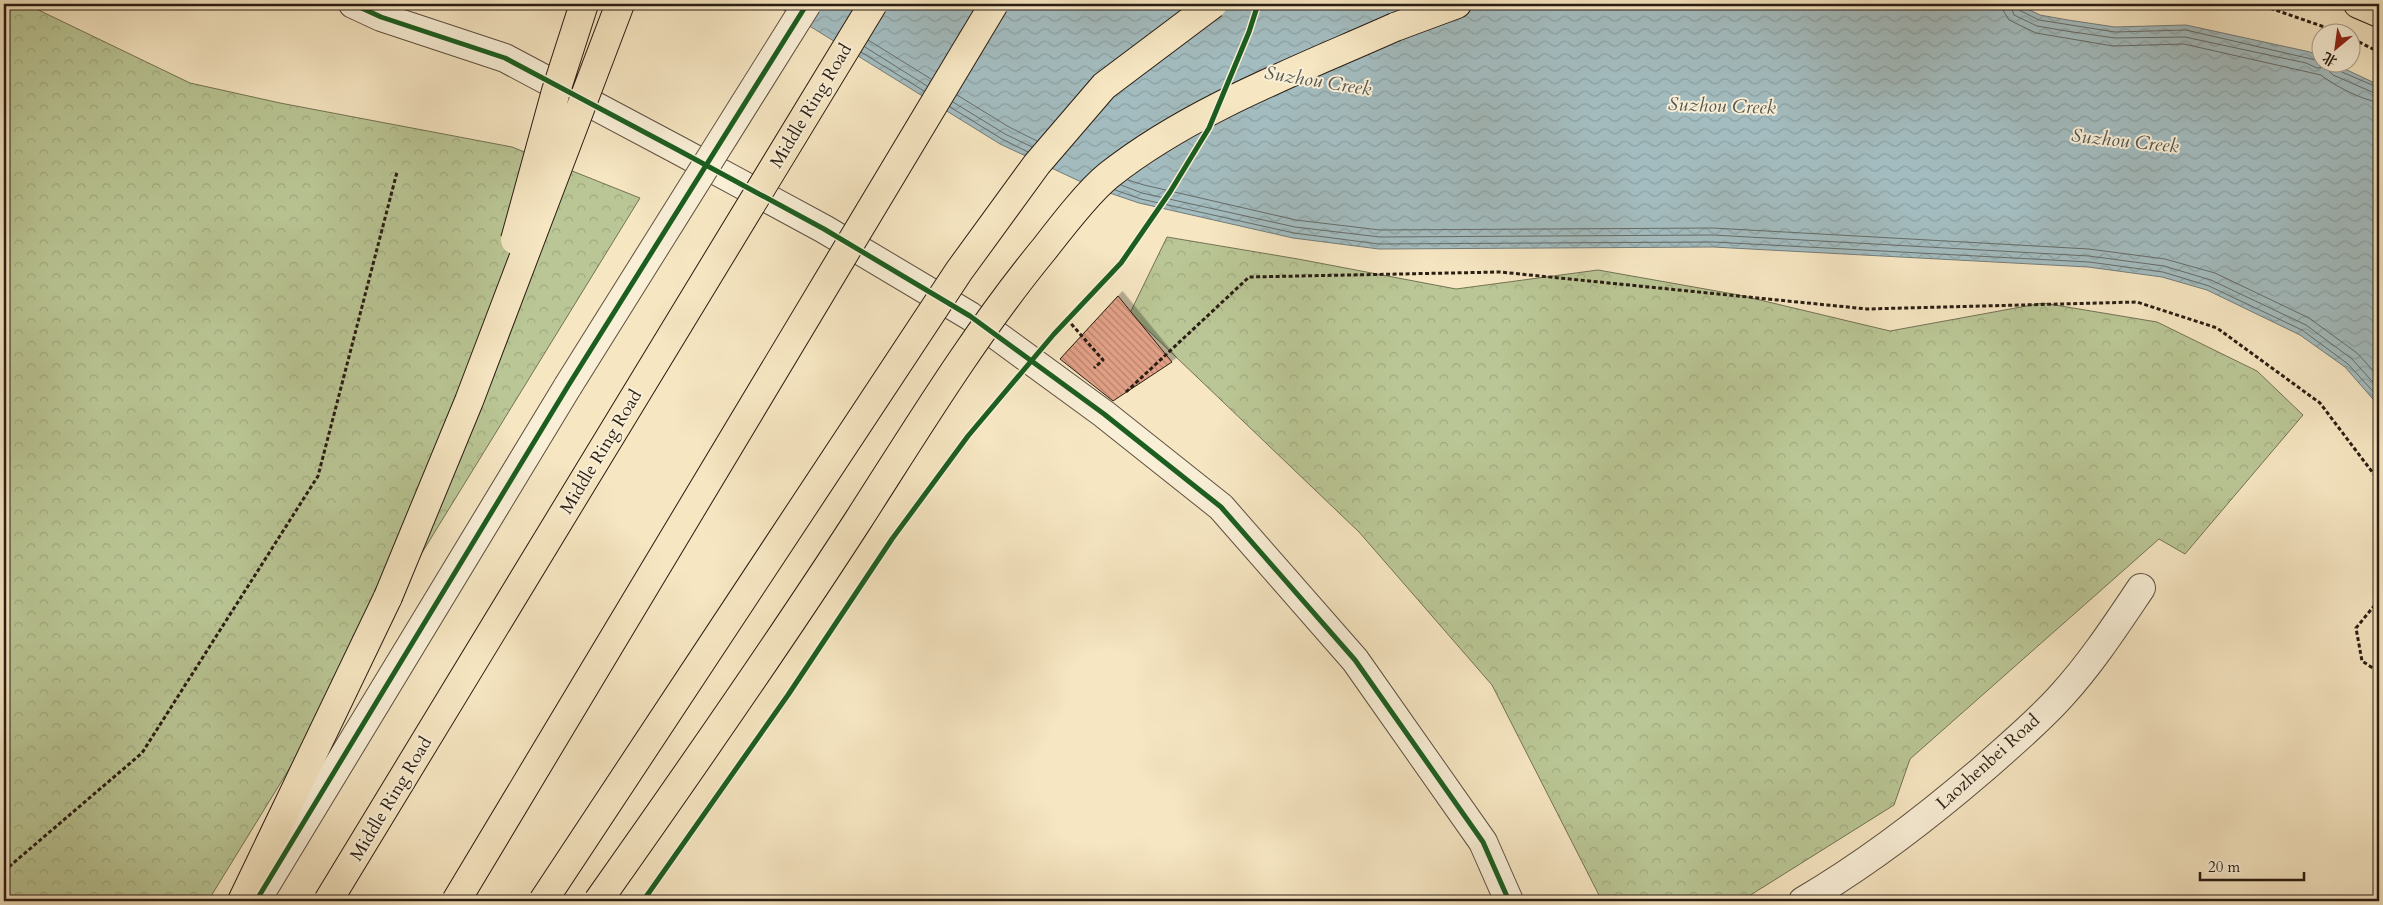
<svg xmlns="http://www.w3.org/2000/svg" width="2383" height="905" viewBox="0 0 2383 905" font-family="Cardo,'Noto Serif SC',serif">
<style>
.park{fill:url(#park-crowns);stroke:#727254}
.water{fill:url(#water-waves);stroke:#737c7a}
.lines{fill:none;stroke-linecap:round;stroke-linejoin:round}
.shore{stroke:#666c69;stroke-width:1}
.building{fill:url(#building-back-hatch);stroke:#2a1d13;filter:url(#shadow)}
.minor-casing{stroke:#5d4f3f;stroke-width:30}
.highway-casing{stroke:#2a1d13;stroke-width:30}
.path{stroke:#2a1d13;stroke-width:3;stroke-dasharray:4 2.5;stroke-linecap:butt}
.minor{stroke:#f9efd7;stroke-width:28}
.highway{stroke:#f6e6c2;stroke-width:28}
.minor-bridge-casing{stroke:#5d4f3f;stroke-width:30;stroke-linecap:butt}
.highway-bridge-casing{stroke:#2a1d13;stroke-width:30;stroke-linecap:butt}
.minor-bridge{stroke:#f9efd7;stroke-width:28}
.highway-bridge{stroke:#f6e6c2;stroke-width:28}
.cycleway-casing{stroke:#f9efd7;stroke-width:8}
.cycleway{stroke:#1b5e20;stroke-width:5}
.labels{text-anchor:middle;dominant-baseline:central;stroke-width:4;stroke-linejoin:round;paint-order:stroke}
.street-label{font-size:18px;fill:#2a1d13;stroke:#f9efd7}
.water-label{font-size:19px;font-style:italic;fill:#54554f;stroke:#f9efd7}
</style>
<defs>
<pattern id="park-crowns" width="20" height="18" patternUnits="userSpaceOnUse" patternTransform="scale(1.25)"><rect width="20" height="18" fill="#bac695"/><path d="M2 6a3 3 0 1 1 6 0M12 15a3 3 0 1 1 6 0" fill="none" stroke="#a0aa80"/></pattern>
<pattern id="water-waves" width="16" height="10" patternUnits="userSpaceOnUse" patternTransform="scale(1.25)"><rect width="16" height="10" fill="#a3bcbf"/><path d="M0 5q4-4 8 0t8 0" fill="none" stroke="#8ca1a3"/></pattern>
<pattern id="building-back-hatch" width="6" height="6" patternUnits="userSpaceOnUse" patternTransform="scale(1.25)"><rect width="6" height="6" fill="#e1a086"/><path d="M-1 5l2 2M0 0l6 6M5-1l2 2" fill="none" stroke="#b7826c"/></pattern>
<filter id="shadow"><feDropShadow dx="4.5" dy="-4.5" stdDeviation="0" flood-color="#0004"/></filter>
</defs>
<rect width="100%" height="100%" fill="#f6e6c2"/>
<filter id="stains"><feTurbulence type="fractalNoise" baseFrequency=".004" numOctaves="4"/><feColorMatrix values="0 0 0 0 .2 0 0 0 0 .09 0 0 0 0 .02 0 0 0 .5 -.17"/></filter>
<radialGradient id="worn" r=".72"><stop offset=".6" stop-color="#630" stop-opacity="0"/><stop offset="1" stop-color="#630" stop-opacity=".3"/></radialGradient>
<path class="park" d="M4 4H26L190 83 280 103 512 147 640 198 208 901H4Z
M1167 237 1298 259 1456 289 1598 270 1739 295 1890 331 2043 303 2157 322 2257 371 2303 415 2185 554 2159 539 1910 759 1894 805 1741 901H1602L1492 685 1359 532 1130 313Z"/>
<path class="water" d="M774 4H2017L2040 15 2068 20 2115 27 2186 25 2310 52 2320 57V62L2332 63 2379 85V406L2345 367 2300 335 2207 290 2162 277 2088 267 1713 247 1379 249 1293 238 1139 203 1092 187 1000 144Z"/>
<g class="lines">
<path class="shore" d="M2002 4 2004 12 2009 20 2036 33 2113 46 2184 44 2321 75C2331 84 2366 102 2379 102
M2010 4 2014 15 2037 26 2066 31 2115 38 2185 37 2306 63 2317 68 2325 67 2333 75 2379 95
M2016 4 2019 10 2039 20 2115 32 2186 30 2320 61
M868 40 931 79
M865 47 927 86
M861 52 924 91
M2332 62 2335 69 2379 88
M957 95 1009 127 1037 141
M953 102 1005 134 1032 147
M950 107 1002 139 1028 152
M1128 180 1144 185 1296 220 1380 230 1713 228 2089 249 2165 259 2215 273 2309 318 2357 353 2379 377
M1121 185 1142 193 1295 227 1380 237 1713 235 2089 256 2164 266 2211 280 2306 325 2352 359 2379 389
M1115 190 1141 199 1294 233 1379 244 1713 242 2089 262 2163 272 2209 286 2302 330 2348 364 2379 398"/>
</g>
<path class="building" d="M1118 296 1172 362 1113 401 1060 359Z"/>
<g class="lines">
<g class="minor-casing">
<path id="minor" d="M353 4 381 17 505 58 678 150 824 229 970 316 1104 414 1221 507 1355 660 1483 842 1509 901
M256 901 568 386
M1803 901C1868 863 1925 819 1982 770 2009 746 2038 722 2062 695 2092 662 2116 625 2141 588"/>
</g>
<g class="highway-casing">
<path id="highway" d="M2358 4 2379 13
M1395 27 1457 4
M242 901 388 597"/>
</g>
<path class="path" d="M2258 4 2339 32
M2353 39 2379 52
M1067 319 1103 360 1094 368
M1126 392 1249 277 1500 272 1867 309 2137 302 2217 328 2320 403 2379 481
M2379 600 2356 628 2362 661 2379 672
M4 871 142 753 318 476 397 172"/>
<use href="#minor" class="minor"/>
<use href="#highway" class="highway"/>
<g class="minor-bridge-casing">
<path id="minor-bridge" d="M568 386 807 4"/>
</g>
<g class="highway-bridge-casing">
<path id="highway-bridge" d="M515 240 556 91 584 4
M388 597 469 401 620 4
M328 901 873 4
M456 901 994 4
M543 901 959 271 1037 164 1104 86 1213 4
M598 901C687 775 775 649 859 519 918 427 975 333 1045 248 1062 226 1088 192 1109 175 1191 110 1301 69 1395 27"/>
</g>
<use href="#minor-bridge" class="minor-bridge"/>
<use href="#highway-bridge" class="highway-bridge"/>
<g class="cycleway-casing">
<path id="cycleway" d="M353 4 381 17 505 58 678 150 824 229 970 316 1104 414 1221 507 1355 660 1483 842 1509 901
M256 901 568 386 807 4
M643 901 788 695 892 539 968 436 1054 334 1121 263 1170 192 1209 128 1249 32 1258 4"/>
</g>
<use href="#cycleway" class="cycleway"/>
</g>
<g class="labels">
<g class="street-label">
<text transform="translate(811 106) rotate(-59)">Middle Ring Road</text>
<text transform="translate(601 452) rotate(-59)">Middle Ring Road</text>
<text transform="translate(1988 762) rotate(-42)">Laozhenbei Road</text>
<text transform="translate(391 799) rotate(-59)">Middle Ring Road</text>
</g>
<g class="water-label">
<text transform="translate(1318 81) rotate(9)">Suzhou Creek</text>
<text transform="translate(1722 106) rotate(2)">Suzhou Creek</text>
<text transform="translate(2125 141) rotate(6)">Suzhou Creek</text>
</g>
</g>
<rect width="2383" height="905" fill="none" stroke="#f6e6c2" stroke-width="20"/>
<rect x="5" y="5" width="2373" height="895" fill="none" stroke="#2a1d13" stroke-width="2.5"/>
<rect x="10" y="10" width="2363" height="885" fill="none" stroke="#2a1d13"/>
<g transform="translate(2336 48) rotate(209)"><circle r="24" fill="#f9efd7" stroke="#a69b89"/>
<path d="M0-4L9 19L0 12L-9 19Z" fill="#8f2418"/>
<text y="-8" font-size="14" font-weight="bold" text-anchor="middle" fill="#2a1d13">北</text>
</g>
<path d="M2200 872v8h104v-8" fill="none" stroke="#2a1d13" stroke-width="2.5"/>
<text x="2208" y="872" font-size="15" fill="#2a1d13" stroke="#f9efd7" stroke-width="4" paint-order="stroke">20 m</text>
<rect width="100%" height="100%" filter="url(#stains)"/>
<rect width="100%" height="100%" fill="url(#worn)"/>
</svg>
